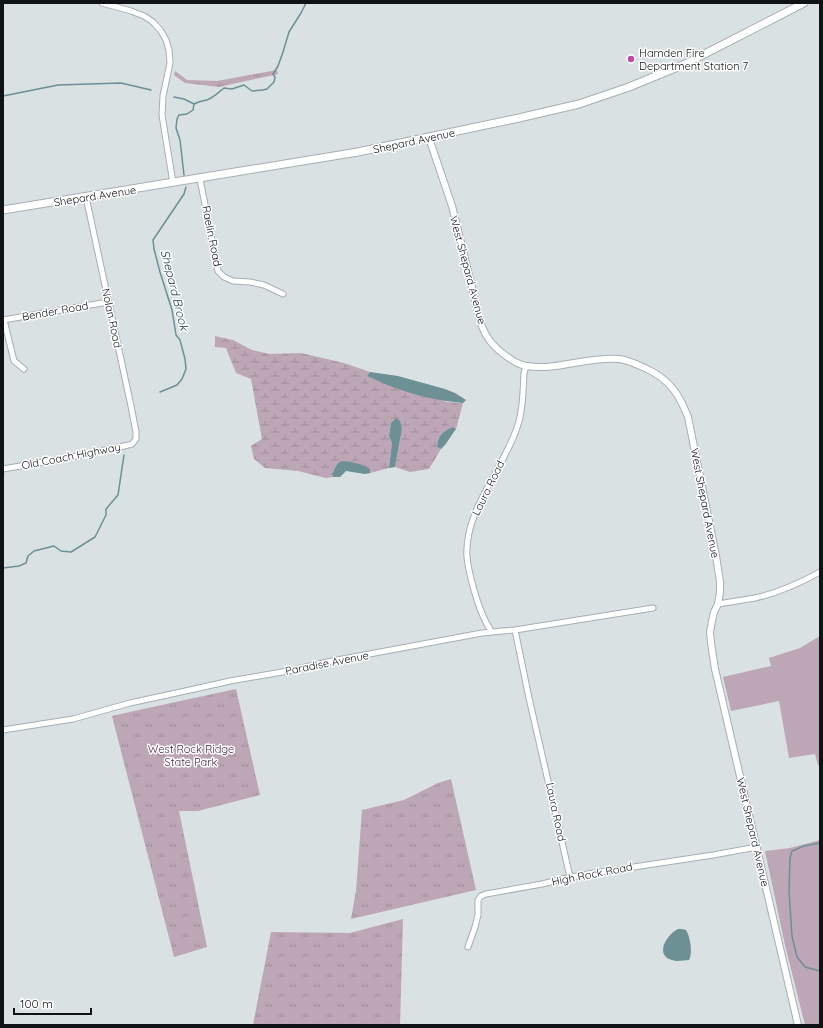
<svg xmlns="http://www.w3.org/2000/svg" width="823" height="1028" viewBox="0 0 823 1028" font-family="Quicksand,sans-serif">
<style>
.grass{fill:#bda6b5}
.wetland{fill:url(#wetland-marsh)}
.park{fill:url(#park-tufts)}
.water{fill:#6d9095}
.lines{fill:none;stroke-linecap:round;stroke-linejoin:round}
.stream{stroke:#6d9095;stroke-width:1.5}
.minor-casing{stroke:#a7afb1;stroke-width:7}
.tertiary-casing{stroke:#a7afb1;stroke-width:8}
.secondary-casing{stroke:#a7afb1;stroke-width:9}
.minor{stroke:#fff;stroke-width:5}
.tertiary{stroke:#fff;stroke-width:6}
.secondary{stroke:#fff;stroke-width:7}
.poi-dot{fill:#bf4aa3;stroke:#fff;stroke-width:1.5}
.labels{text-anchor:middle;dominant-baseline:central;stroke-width:3;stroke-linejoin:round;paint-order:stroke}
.poi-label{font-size:11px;fill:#101314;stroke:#fff;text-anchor:start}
.street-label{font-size:11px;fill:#101314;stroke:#fff}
.park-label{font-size:11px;fill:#431e39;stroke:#fff}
.water-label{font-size:12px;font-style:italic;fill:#0f3539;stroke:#fff}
</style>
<defs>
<pattern id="wetland-marsh" width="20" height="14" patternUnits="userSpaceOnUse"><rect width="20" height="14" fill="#bda6b5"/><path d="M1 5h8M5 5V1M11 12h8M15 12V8" fill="none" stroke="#a18e9b"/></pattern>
<pattern id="park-tufts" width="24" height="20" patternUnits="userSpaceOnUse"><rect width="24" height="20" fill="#bda6b5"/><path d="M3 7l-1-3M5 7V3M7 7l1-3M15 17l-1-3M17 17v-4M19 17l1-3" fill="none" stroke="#a18e9b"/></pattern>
</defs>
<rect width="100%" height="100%" fill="#d9e1e3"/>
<path class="grass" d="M820 636V765H818L815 754 789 758 779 701 731 711 723 677 771 666 769 658 800 648Z
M820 840V1025H805L785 945 765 851 790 848Z"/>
<path class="wetland" d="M215 336 233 340 252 350 270 354 301 353 344 363 370 372 367 376 447 402 463 403 456 429 453 427C444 433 437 435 437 447L441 449 429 469 410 472 395 467 402 429 391 423 389 436 392 443 389 468 370 473V469L341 461 337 464 332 474 333 477 326 478 298 471 265 468 254 459 251 446 262 439 251 379 236 373 226 348 215 347Z"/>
<path class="park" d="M277 70 278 74 219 87 185 83 174 75 175 71 187 80 217 81Z
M236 689 260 795 198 811H179L207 947 174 957 112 716 143 709Z
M451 779 476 890 351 919 356 891 362 810 404 800 438 783Z
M403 919 400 1025H253L271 932 350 933Z"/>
<path class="water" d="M370 372 398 376 445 389 455 393 466 400 463 403C428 400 399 391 367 376Z
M396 418 400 421 402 429 395 467 389 468 392 443 389 436 391 423Z
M453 427 456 429 445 445 441 449 437 447C437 437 443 431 453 427Z
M341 461C351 461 362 464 370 469V473L365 474 346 471 340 477H333L332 474 337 464Z
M678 929H682L686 930C690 936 693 953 689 960 684 960 677 962 672 960 654 955 667 934 678 929Z"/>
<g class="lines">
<path class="stream" d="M337 3H338
M3 96 58 85 121 83 151 90
M174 97 184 99 194 104
M184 175 180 140 176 128 177 119 179 115 187 114 193 110 194 104C199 101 202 101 207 100 213 98 219 92 224 88L232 89 244 85 252 91 263 90 267 89 274 82 275 77 273 74 278 66 283 52 289 32 301 13 306 3
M160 392 177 385 182 379 186 369 185 359 180 340 176 335 172 310 160 272 154 249 153 240 184 194 186 187
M3 568 19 566 26 563 28 556 34 551 54 546 61 551 71 552 95 537 106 515V509L118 495 122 468 123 462 124 455
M820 843 804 846 792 851 790 858 789 891 792 936 797 957 805 967 820 971"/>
<g class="minor-casing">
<path id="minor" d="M102 3 131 11 144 16 153 22 161 31 166 40 169 50 170 63 163 96 162 115 173 183
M200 179 218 271 224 277 233 281 250 282 264 285 283 294
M3 320 108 302
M4 320 14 361 24 369
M3 469 67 458 124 446 132 444 136 439V432L131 406 86 197
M718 604C730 602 743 600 755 598 778 593 800 583 820 572
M515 630 529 698 570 877
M492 632C483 620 478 604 474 590 471 579 468 569 467 557 464 513 500 473 515 433 523 414 523 393 524 373L526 366
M3 730 73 719 130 703 190 690 230 681 288 671 332 661 482 633 502 631 515 630 653 608
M468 947 475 927 478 915V900L481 896 486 894 542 884 570 877 601 872 713 855 757 847"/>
</g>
<g class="tertiary-casing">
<path id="tertiary" d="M429 138 452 206 481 324C483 329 485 334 488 338 494 348 515 365 527 366 557 371 589 356 619 359 629 360 638 365 647 369 670 380 679 394 688 417L716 556 720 582V592L718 604 714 612 712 621 710 632 711 643 715 669 798 1025"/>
</g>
<g class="secondary-casing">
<path id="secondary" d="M3 210 358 152 519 118 579 104 629 87 685 64 804 3"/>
</g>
<use href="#minor" class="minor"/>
<use href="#tertiary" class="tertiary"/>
<use href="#secondary" class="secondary"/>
</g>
<circle class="poi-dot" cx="631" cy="59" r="4"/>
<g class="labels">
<g class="poi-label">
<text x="639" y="53">Hamden Fire<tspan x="639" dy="13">Department Station 7</tspan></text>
</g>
<g class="street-label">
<text transform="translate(414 141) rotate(-12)">Shepard Avenue</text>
<text transform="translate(95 196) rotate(-9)">Shepard Avenue</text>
<text transform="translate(212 236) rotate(79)">Raelin Road</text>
<text transform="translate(468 270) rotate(75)">West Shepard Avenue</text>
<text transform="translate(55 311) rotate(-10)">Bender Road</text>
<text transform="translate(112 318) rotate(78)">Nolan Road</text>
<text transform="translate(71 456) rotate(-11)">Old Coach Highway</text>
<text transform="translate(488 488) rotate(-64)">Laura Road</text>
<text transform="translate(705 503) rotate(79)">West Shepard Avenue</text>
<text transform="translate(327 663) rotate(-11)">Paradise Avenue</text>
<text transform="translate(556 812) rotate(78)">Laura Road</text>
<text transform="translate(753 832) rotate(77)">West Shepard Avenue</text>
<text transform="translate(592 874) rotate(-11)">High Rock Road</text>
</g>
<g class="park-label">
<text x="191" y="749">West Rock Ridge<tspan x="191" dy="13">State Park</tspan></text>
</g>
<g class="water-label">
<text transform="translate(175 290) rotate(76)">Shepard Brook</text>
</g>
</g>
<rect width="823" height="1028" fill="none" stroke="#101314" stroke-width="8"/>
<path d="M14 1008v6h77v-6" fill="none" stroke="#101314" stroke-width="2"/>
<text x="20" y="1008" font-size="12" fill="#101314" stroke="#ffffff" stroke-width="3" paint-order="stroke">100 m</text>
</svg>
